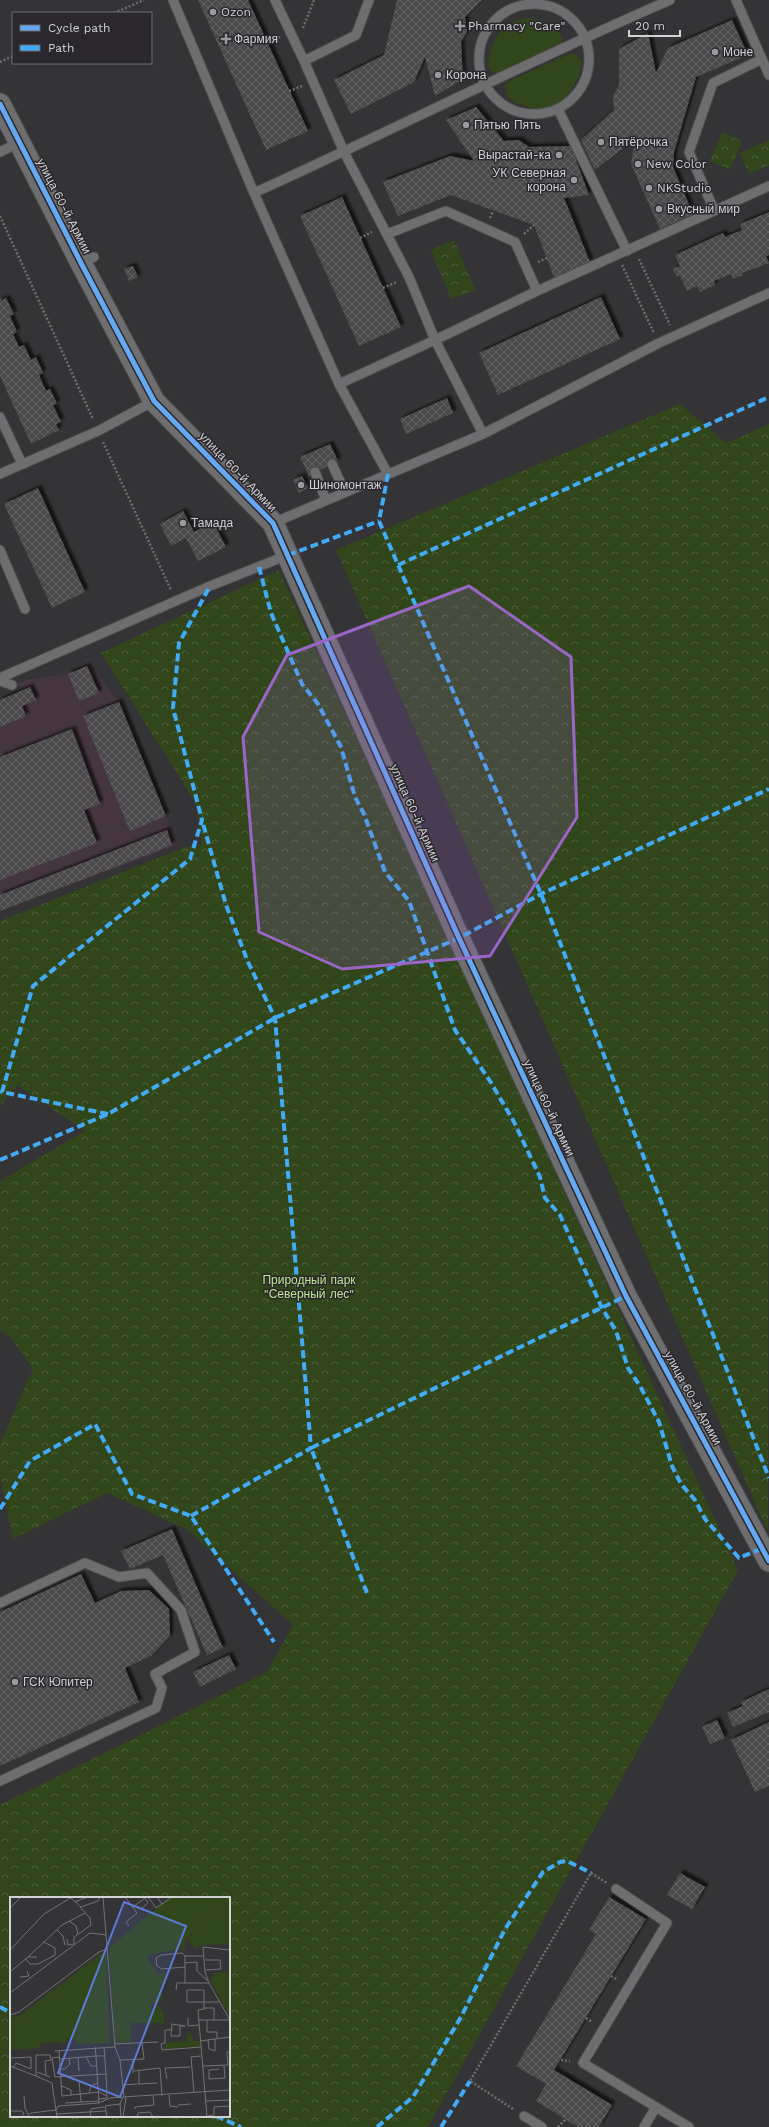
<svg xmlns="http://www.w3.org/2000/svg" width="769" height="2127" viewBox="0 0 769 2127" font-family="'Work Sans',sans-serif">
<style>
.industrial{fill:#44353e}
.grass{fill:#31461b}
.park{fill:url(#park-crowns);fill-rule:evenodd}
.building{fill:url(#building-cross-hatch);filter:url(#shadow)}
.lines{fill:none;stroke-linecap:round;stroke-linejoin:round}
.service-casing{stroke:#4f4f50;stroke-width:11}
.tertiary-casing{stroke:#4f4f50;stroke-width:23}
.path{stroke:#706e70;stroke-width:2.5;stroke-dasharray:2 2;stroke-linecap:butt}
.service{stroke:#6e6d6f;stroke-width:9}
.tertiary{stroke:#6e6d6f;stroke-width:21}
.quiet{stroke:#42abf6;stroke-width:4;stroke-dasharray:8 4;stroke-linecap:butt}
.cycleway-casing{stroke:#2a282c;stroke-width:8}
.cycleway{stroke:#66a8f1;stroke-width:5}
.marked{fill:#9966c6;fill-opacity:0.2;stroke:#9966c6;stroke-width:3;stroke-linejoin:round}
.poi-dot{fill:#9b9a9c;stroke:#2a282c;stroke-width:1.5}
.labels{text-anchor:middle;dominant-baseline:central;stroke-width:3;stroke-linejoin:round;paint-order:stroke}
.poi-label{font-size:12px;fill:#d2d1d3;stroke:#2a282c;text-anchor:start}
.street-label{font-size:12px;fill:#d2d1d3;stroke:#2a282c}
.park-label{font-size:12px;fill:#bae690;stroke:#2a282c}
.inset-road{fill:none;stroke:#737274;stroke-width:1}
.view{fill:#5c7cd6;fill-opacity:0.15;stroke:#5c7cd6;stroke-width:2}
.inset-edge{fill:none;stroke:#d2d1d3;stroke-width:2}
</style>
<defs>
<pattern id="park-crowns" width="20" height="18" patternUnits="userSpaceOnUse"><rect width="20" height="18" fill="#31461b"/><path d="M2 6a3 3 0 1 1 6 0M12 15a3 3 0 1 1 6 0" fill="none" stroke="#4e603b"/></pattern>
<pattern id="building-cross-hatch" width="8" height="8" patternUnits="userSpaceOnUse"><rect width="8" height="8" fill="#4b4a4b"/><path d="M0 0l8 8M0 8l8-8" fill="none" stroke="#646364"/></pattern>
<filter id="shadow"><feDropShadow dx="3.5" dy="-3.5" stdDeviation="1" flood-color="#0009"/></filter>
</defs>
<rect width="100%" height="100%" fill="#343335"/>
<path class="industrial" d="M84 657 119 702 178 845 0 911V700L29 688 14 686 25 680 68 674 87 666Z"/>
<path class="grass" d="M524 18C540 20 561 22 563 41L559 46 500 73H493L488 66C488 43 502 23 524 18Z
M569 54H575C577 56 580 59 581 61 584 74 567 101 556 106 544 112 521 107 511 100 506 97 506 91 505 86L509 81Z"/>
<path class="park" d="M722 132 742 141 730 170 710 161Z
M769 140V165L749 174 740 153Z
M454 240 475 290 451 299 431 250Z
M680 404 726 443 769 424 768 1532 336 550Z
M279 570 738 1570 428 2127H0V1805L267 1672 293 1625 186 1529 107 1493 13 1539 0 1477V1444L33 1369 12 1339 0 1330V1181L85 1131 17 1085 0 1106V921L183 848 202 844 197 805 101 653ZM11 1898H229V2116H11Z"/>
<path class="building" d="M198 0H248L308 131 266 150Z
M397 0H482L465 17 467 32 461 42 463 79 435 96 425 57 414 82 351 114 334 80 384 55Z
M732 20 748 55 696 77 674 152 673 167 693 214 660 229 631 164 635 139 595 170 581 140 614 110 613 96 619 85V49L648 33 656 73 668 48Z
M476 107 504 141 519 140 529 147 571 146 589 195 564 198 590 262 554 277 534 225 451 195 398 216 383 182 450 156 474 161 446 120Z
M342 197 401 327 359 346 300 216Z
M769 212V255L766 256 769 263 742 273 743 275 733 279 731 274 714 281 715 285 700 292 697 286 687 291 680 276 677 277 673 269 680 266 675 255 723 233 725 237 742 230 740 224Z
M133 266 138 277 129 281 124 269Z
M0 297 2 301 6 298 14 314 10 316 17 332 13 334 19 347 24 345 31 360 36 357 43 373 39 375 46 391 50 389 57 404 53 405 61 422 56 424 59 430 31 444 0 376Z
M601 297 620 339 498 395 479 353Z
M447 398 453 413 406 434 400 419Z
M330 444 338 461 309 476 300 457Z
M302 476 308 488 299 493 293 480Z
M38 488 85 592 52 608 4 504Z
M183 511 194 532 213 522 226 547 198 561 186 538 171 546 160 524Z
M87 666 99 693 79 701 68 674Z
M30 687 36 700 22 706 26 716 0 727V700Z
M119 702 166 816 130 831 83 716Z
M72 729 100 804 84 810 97 843 0 880V757Z
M167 830 172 845 0 911V895Z
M172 1529 223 1648 207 1655 163 1555 130 1569 121 1551Z
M81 1574 95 1603 121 1591 149 1590 169 1609 170 1636 151 1656 125 1668 139 1702 0 1766V1612Z
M229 1655 236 1669 200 1687 193 1672Z
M769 1689V1712L733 1727 727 1713 743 1706 741 1702Z
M717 1720 725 1738 710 1744 702 1727Z
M769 1722V1786L755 1792 731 1740Z
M680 1873 705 1887 692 1909 667 1895Z
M609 1897 646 1919 554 2070 612 2105 599 2127H578L536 2101 546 2084 516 2066 596 1934 589 1930Z"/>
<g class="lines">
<g class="service-casing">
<path id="service" d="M173 0 254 193
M275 0 304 61 344 152 409 277 435 340 339 384
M736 0 769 75
M479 59a55 55 0 1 1 110 0a55 55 0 1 1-110 0Z
M304 61 356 35 369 0
M558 109 627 251
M0 152 20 142
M714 210 689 152 713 83 762 59
M387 234 446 211 515 242 537 291
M81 263 94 257
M0 417 22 464
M483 434 435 340 537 291 769 186
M332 464 345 492
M315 472 326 500
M0 474 98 431 154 401
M388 474 339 384 254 193C393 130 529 61 670 0
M273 523 483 434 659 343 769 293
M0 550 25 609
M0 678 210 586 288 555
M0 681 12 685
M0 1603 85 1563 119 1577 147 1573 181 1610 195 1652 155 1674 162 1688 156 1708 0 1781
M616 1889 667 1923 583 2063 689 2127
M524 2116 542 2127
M644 2127 656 2107"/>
</g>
<g class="tertiary-casing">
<path id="tertiary" d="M0 104 81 263 154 401 273 523 459 938 626 1296 769 1561"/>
</g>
<path class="path" d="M114 13 144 0
M303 28 314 0
M267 42 280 37
M0 62 13 56
M289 91 302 86
M0 216 93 419
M490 218 493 211
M524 234 534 225
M360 238 372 232
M639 259 670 325
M538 262 547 258
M622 265 654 333
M383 288 397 282
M103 442 171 590
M611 1976 618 1980
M586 2018 592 2022
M561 2060 570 2061
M513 2109 470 2081 591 1873 607 1883
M558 2127 566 2119"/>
<use href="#service" class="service"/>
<use href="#tertiary" class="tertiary"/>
<path class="quiet" d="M388 474 379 521 541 894 769 1478
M288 555 379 521
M398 565 769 397
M259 567 271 613 302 684 318 704 341 747 355 797 364 814 385 872 409 901 455 1030 490 1081 514 1122 540 1177 545 1198 560 1215 602 1308 616 1331 628 1368 640 1386 659 1422 672 1466 681 1484 695 1500 705 1519 739 1558 763 1548
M108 1114 2 1092 33 986 190 859 202 820 173 708 179 643 210 586
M0 1160 108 1114 275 1018 459 938 541 894 769 789
M0 1509 30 1461 95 1424 132 1494 191 1516 274 1642
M191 1516 311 1448 275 1018 248 962 226 905 202 820
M367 1593 311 1448 626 1296
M0 2007 11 2013
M216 2116 241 2127
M377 2127 413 2097 461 2017 505 1929 543 1872 560 1862 567 1861 591 1873
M441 2127 470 2081"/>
<g class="cycleway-casing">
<path id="cycleway" d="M0 104 81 263 154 401 273 523 459 938 626 1296 769 1561"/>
</g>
<use href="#cycleway" class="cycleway"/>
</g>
<path class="marked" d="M469 586 571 657 577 817 490 956 342 969 259 932 243 737 287 655Z"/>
<g class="poi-dot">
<circle cx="213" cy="12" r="4"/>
<path d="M458 20h4v4h4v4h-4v4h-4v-4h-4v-4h4z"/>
<path d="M224 33h4v4h4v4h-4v4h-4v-4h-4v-4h4z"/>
<circle cx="715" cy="52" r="4"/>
<circle cx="438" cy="75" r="4"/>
<circle cx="466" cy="125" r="4"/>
<circle cx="601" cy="142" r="4"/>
<circle cx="559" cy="155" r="4"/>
<circle cx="638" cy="164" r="4"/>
<circle cx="574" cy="180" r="4"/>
<circle cx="649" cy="188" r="4"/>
<circle cx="659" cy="209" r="4"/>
<circle cx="301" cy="485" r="4"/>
<circle cx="183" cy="523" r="4"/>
<circle cx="15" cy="1682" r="4"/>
</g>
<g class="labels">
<g class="poi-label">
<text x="221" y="12">Ozon</text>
<text x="468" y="26">Pharmacy "Care"</text>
<text x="234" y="39">Фармия</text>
<text x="723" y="52">Моне</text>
<text x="446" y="75">Корона</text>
<text x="474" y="125">Пятью Пять</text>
<text x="609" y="142">Пятёрочка</text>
<text x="551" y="155" text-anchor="end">Вырастай-ка</text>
<text x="646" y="164">New Color</text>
<text x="566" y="173" text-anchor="end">УК Северная<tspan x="566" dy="14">корона</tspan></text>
<text x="657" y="188">NKStudio</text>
<text x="667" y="209">Вкусный мир</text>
<text x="309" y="485">Шиномонтаж</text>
<text x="191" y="523">Тамада</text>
<text x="23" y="1682">ГСК Юпитер</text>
</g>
<g class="street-label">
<text transform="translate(64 206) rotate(63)">улица 60-й Армии</text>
<text transform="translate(238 472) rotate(46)">улица 60-й Армии</text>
<text transform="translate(415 813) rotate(66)">улица 60-й Армии</text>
<text transform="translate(549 1108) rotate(65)">улица 60-й Армии</text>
<text transform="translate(693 1398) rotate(61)">улица 60-й Армии</text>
</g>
<g class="park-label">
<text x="309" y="1280">Природный парк<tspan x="309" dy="14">"Северный лес"</tspan></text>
</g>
</g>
<g transform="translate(10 1897)">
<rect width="220" height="220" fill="#343335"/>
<path d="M220 0V47L192 48 182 53 184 50 177 42ZM214 75 220 76V120L201 84 204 76Z" fill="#31461b"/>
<path d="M160 0 220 1 175 43V52L141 57 137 60 148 77 157 76 156 83 150 89 153 96 150 105 139 107 143 112 149 109 154 116V126H120L122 145 105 146 99 51ZM96 53 100 146 68 147 65 142H58L54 147 48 145 31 146 30 151 0 153V120L9 119ZM177 136H181L183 144H190V149L153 152 157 145H177Z" fill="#31461b"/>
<path class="inset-road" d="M93 0 105 150 110 163 114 200M115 0 127 16 116 25 119 29M138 0 146 11 152 7 147 0M61 1 71 10 88 4 90 0M65 5 77 0M152 7 162 0M123 10 135 1 138 6 132 11 134 14M0 11 11 0M59 24 66 29 68 37M47 33 53 39 55 48M57 42 58 48 64 47V40L81 28 80 21 70 10M220 48 219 53 193 50 195 75 199 86 220 123M0 53 34 17 62 0M175 59V66L187 65V74L198 84M18 60 52 28 75 16M16 62 20 67H28L45 58V51L34 45M195 63H210L211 72 195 73M175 70 152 72 147 69 146 61 151 58 172 56 175 59H194M0 75 18 60H27M10 80 19 79 17 74M175 86V66M166 93 167 86H199M177 93H194V105H177ZM0 96 80 36 96 38M0 118 9 115 89 55 97 52M178 121V129L189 128M188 123H204V111H194M197 123V135H207V142M204 123H220M162 127 175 129H170V139H161ZM162 133H155V146L151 147 152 153 191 150M198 143 199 152 205 154V142M190 144 220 140M104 147 148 145M49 153 52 199 89 195 97 199M45 154 105 150M50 160 42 161 45 180 96 177 94 150M76 160 81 169H86M0 161 21 160V172L6 166 3 171M68 161 69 174M50 162 86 159 85 150M123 162V176M110 163 134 162 132 146M0 169 26 179M192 169 218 168 217 155H220M51 172H55L60 167 59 161M209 172 199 173V182L215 181 214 169M129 173V187M124 174 150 171 152 199M27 175 40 180M36 178 35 164 41 163 40 158H26V179L42 186 47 220M157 182 155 171 180 170M69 184 71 205 89 204M128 187 147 186M113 188 127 187M52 189 61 193V199M79 196 81 189 88 186M184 196 181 160 191 159M159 198 160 209 168 210M14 199 15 211 18 217M89 202 97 201 96 177M196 204 220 203M55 206 71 205M89 206 86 159H95M168 208 181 207M125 212V210L144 208 143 199M0 214H11L14 216 12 220M47 217 95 214M197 219 204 218V210L220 209M16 220 21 216 46 213 48 209 89 206 100 201 112 200M80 220 81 212 94 210M97 220 95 209 110 207M111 220 110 207 113 200 220 193M113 220 116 201M127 220 128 216 140 215 143 220M197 220 188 113 194 112V105H209"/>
<path class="view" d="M114 5 176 29 110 200 48 176Z"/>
<rect width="220" height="220" class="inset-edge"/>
</g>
<rect x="12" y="12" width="140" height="52" fill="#2a282c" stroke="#6d6c6f"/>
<rect x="20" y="25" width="20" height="6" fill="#66a8f1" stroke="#6d6c6f"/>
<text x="48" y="32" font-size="12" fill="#d2d1d3">Cycle path</text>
<rect x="20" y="45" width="20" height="6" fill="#42abf6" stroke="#6d6c6f"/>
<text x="48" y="52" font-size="12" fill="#d2d1d3">Path</text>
<path d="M629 30v6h51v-6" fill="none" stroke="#d2d1d3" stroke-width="2"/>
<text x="635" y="30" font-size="12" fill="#d2d1d3" stroke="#2a282c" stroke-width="3" paint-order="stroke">20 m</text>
</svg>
